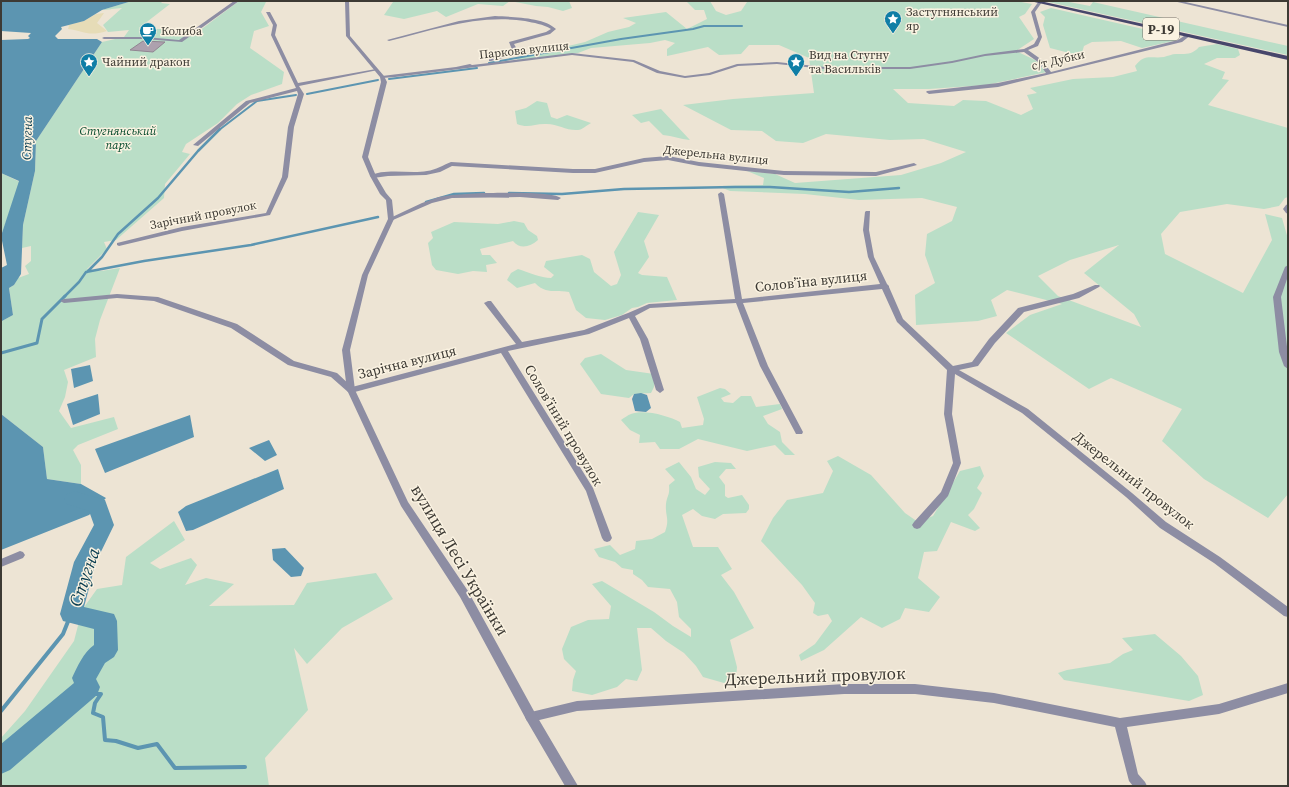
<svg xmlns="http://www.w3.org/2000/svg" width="1289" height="787" viewBox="0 0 1289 787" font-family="'Source Serif 4',serif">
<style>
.green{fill:#badec7;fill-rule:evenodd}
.sand{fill:#e6dcb7}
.water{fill:#5c95b1}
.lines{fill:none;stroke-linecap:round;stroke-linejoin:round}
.stream-far3{stroke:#5c95b1;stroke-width:2}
.stream-far2{stroke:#5c95b1;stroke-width:2.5}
.stream-far1{stroke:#5c95b1;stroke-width:3}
.stream{stroke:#5c95b1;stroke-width:4}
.river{fill:#5c95b1;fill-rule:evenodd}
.building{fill:#ada1ae;stroke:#918592}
.minor{fill:#8d8da3;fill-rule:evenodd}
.tertiary{fill:#8d8da3;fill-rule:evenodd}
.primary{fill:#47466b;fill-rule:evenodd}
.labels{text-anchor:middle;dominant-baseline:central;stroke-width:3;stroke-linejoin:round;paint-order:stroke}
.far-poi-label{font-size:12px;fill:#3d3a34;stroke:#faf2e1;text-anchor:start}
.far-street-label{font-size:12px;fill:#3d3a34;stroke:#faf2e1}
.far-park-label{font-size:12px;font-style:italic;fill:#014729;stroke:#faf2e1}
.shield{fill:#faf2e1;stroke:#767168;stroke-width:1}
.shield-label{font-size:13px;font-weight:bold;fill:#3d3a34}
.far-water-label{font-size:13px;font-style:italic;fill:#083c50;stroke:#faf2e1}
.street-label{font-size:14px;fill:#3d3a34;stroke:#faf2e1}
.near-street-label{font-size:17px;fill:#3d3a34;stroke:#faf2e1}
.near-water-label{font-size:18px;font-style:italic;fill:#083c50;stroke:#faf2e1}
</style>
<rect width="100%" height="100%" fill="#ede4d4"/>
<path class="green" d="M132 1H163L161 3 170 4 139 28 199 31 239 1 266 2 261 12 269 26 254 31 250 48 284 72 282 84 251 95 237 104 218 123 186 144 182 152 190 154 165 184 164 198 116 240 104 242 107 249 87 269 101 271 120 268 100 320 95 339 96 357 64 370 68 382 65 397 59 411 71 428 114 417 118 429 78 445 73 450 81 465V484L47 479 43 447 1 414 2 321 13 315 9 288 14 285 18 278 29 274 25 266 31 261V246L22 248 23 225 35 171 36 141 102 42 124 37 129 30 108 32 103 25 122 8 102 10Z
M400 1H569L572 8 563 11 548 7 536 6 510 1 503 6 478 4 446 17 437 11 404 19 384 15 393 2Z
M689 1H710L716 11 726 15 741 11 747 2 746 1H1016L1032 4 1025 14 1019 17 1034 39 1016 51 1035 60 1047 72 986 85 929 89H893L908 103 954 106 963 100 986 101 1021 115 1033 109 1027 95 1037 93 1030 88 1073 79 1113 77 1137 71 1135 66C1145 53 1151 59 1164 57 1168 56 1172 54 1176 54 1186 54 1192 55 1199 47L1217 44 1238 49 1240 55 1235 58H1217L1204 64 1225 72 1222 79 1229 80 1208 105 1288 128V197L1285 198 1279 206 1264 209 1227 204 1180 212 1161 234 1165 254 1243 293 1272 240 1265 214 1282 218 1288 239V494L1268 518 1204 479 1162 441 1182 409 1111 378 1089 389 1006 333 1030 315 1062 304 1007 290 991 300 997 316 978 321 916 325 915 295 935 283 925 255 927 234 952 221 957 207 922 198 859 200 805 194 730 191 718 186 763 185 764 178 747 171 775 174 795 183 901 175 941 163 966 152 924 139 890 140 826 134 803 143 776 141 762 131 731 130 683 105 733 99 814 93 809 58 779 45H749L741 54 719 55 708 47 667 56V49L675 43 665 40 650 43 591 48 578 53 517 60 518 58 585 42 608 32 629 27 636 23 623 18 666 12 687 29 707 19 704 10H695L687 2ZM1119 245 1084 273 1134 314 1141 327 1058 296 1038 276 1070 260Z
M1044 1H1064L1090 6 1093 2 1288 46V55Z
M1051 8 1178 37V40L1142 48 1121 41 1092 42 1084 46 1081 56 1050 48 1043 25 1045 17 1040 12Z
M537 101 547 103 551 117 557 119 567 115 591 123C587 125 582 130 578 130 567 131 558 124 547 124 535 123 529 129 517 124L515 111 526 108Z
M661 109 690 140C680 139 673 136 663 135L649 121 641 123 632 115Z
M1 173 20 182 1 236Z
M638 212 659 215 644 241 649 257 638 273 642 275 667 277 677 300 647 303 638 307 632 308 622 315 605 320 586 318 576 310 569 292C554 289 547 295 535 283L517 288 507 280 511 273 518 269C528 272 541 278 551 278L554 275 544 267 546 261 582 255 590 259 594 272 611 286 617 284 621 275 614 252Z
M514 221 524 223 528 230 537 236 538 240C530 247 520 250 513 241L480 249 482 255H490L497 263 486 265 487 272 473 271 458 274 436 270 432 265 428 243 433 238 431 232 454 222 498 224Z
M601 354 626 370 654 374V387L651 393 634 394 629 398 601 394 580 364 585 358Z
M720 388 725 389 731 394 721 398 724 402 733 403 741 396H751L756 407 780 404 782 409 763 416 768 424 780 432 782 442 795 455H785L775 445 747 451 698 439 679 449H660L655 442 639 443 640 435 630 430 621 420C624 418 628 415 631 414 644 409 669 416 680 422L682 428 703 425 704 419 697 397Z
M838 456 871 475 905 513 918 522 933 516 960 471 980 466 984 476 977 488 982 493 974 509 968 515 980 528 975 531 951 522 937 551 924 552 918 578 940 597 929 612 905 608 900 619 882 628 861 617 824 650 801 661 799 655 815 644 832 621 828 614 818 616 813 613 815 603 802 585 761 541 773 518 787 500 823 493 833 471 827 461Z
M679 462 691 477 696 489 705 495 710 489 699 477 698 467 715 462 731 463 736 469H726L719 477 725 485V496L728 498 742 495 749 505V509L746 513 723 514 715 519 702 516 693 509 682 515 693 547H718L732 569 721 575 734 592 754 628 730 640 737 667 736 679 724 683 703 677 696 666 684 653 666 641 651 628H637L642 670 637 681 626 679 617 687 592 695 572 691 573 680 576 671 564 659 562 649 571 627 588 620 609 619 611 606 592 584 602 581 654 612 673 626 691 637V629L679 617 677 602 670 589 648 587 642 580 633 574V570L622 568 615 562 599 557 594 549 610 545 620 555 635 549 636 541 652 539 665 532C670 518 665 517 666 504 667 495 670 496 669 485L675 480 665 469Z
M174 521 185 540 150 563 160 569 191 558 197 565 185 585 206 578 234 584 209 606 294 605 307 583 376 573 393 599 342 628 307 664 294 648 308 710 265 758 269 786H1V738L25 711 74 641 82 610 97 589 122 585 126 557Z
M1155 634 1181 656 1198 676 1203 695 1189 701 1064 680 1058 673 1067 670 1110 663 1123 654 1133 650 1122 638Z"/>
<path class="sand" d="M104 13 97 23 107 31C88 37 84 31 68 29L69 26 68 25 84 21 96 14Z"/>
<path class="water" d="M1 1H132L102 10 84 21 61 27 62 29 55 36 58 39H97L102 42 36 141 35 171 23 225 21 274 14 285 9 288 13 315 2 321 1 332V268L7 265 1 236 19 181 1 173V40L28 39 30 38 28 36 31 33 1 31Z
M90 365 93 381 74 388 71 369Z
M641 393 647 395 651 408 646 412 635 411 632 399 634 394Z
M98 394 100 414 73 425 67 404Z
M1 414 43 447 47 479 81 484 106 498 89 515 1 550Z
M190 415 194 437 105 473 95 449Z
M269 440 277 455 265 461 249 448Z
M278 469 284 489 193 530 186 531 178 512 186 506Z
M285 548 304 568 301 576 291 577 273 560 272 549Z"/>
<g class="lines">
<path class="stream-far3" d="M489 63 621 39 693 29 704 26H742
M389 79 477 68
M307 94 378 80
M219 130 257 101 296 95"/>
<path class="stream-far2" d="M509 193 562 194 624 189 735 187H770L849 192 899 188
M426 202 454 194 484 193
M87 272 102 257 118 234 158 198 198 151 220 129
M64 297 79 282 86 272 144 261 251 245 378 217"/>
<path class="stream-far1" d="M1 353 37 343 42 319 65 296"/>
<path class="stream" d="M88 687 96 685 93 694H101L95 703 93 713 103 717 105 740 116 741 138 748 157 744 175 768 245 767
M1 711 63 634 71 614"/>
<path class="river" d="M74 491 105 500 114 525 96 562 84 607 114 614 117 621 118 650 114 657 105 663 96 679 100 687 97 695 10 770 1 774V744L74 683 72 678C77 667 84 652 94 645V629L63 621 60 614 74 562 94 525 89 511 67 504 64 499 67 494Z"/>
</g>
<path class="building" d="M143 41 165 42 153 52 130 50Z"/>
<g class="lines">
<path class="minor" d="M234 1H239L182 42 145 39H104L102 38 104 37H145L179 40Z
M1039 1 1042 2 1035 12 1042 37 1038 46 1028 50 1042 60 1051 72 1178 40 1187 34 1191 35 1182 42 998 87 929 94 926 92 927 91 998 83 1046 73 1038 62 1024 52 985 56 952 63 910 69H825L777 64 738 66 710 75 685 78 657 73 633 62 572 55 395 77 382 78 380 77 382 76 456 67 470 64 472 65 572 53 634 60 660 71 685 76 709 73 737 64 777 62 825 67H910L952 61 985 54 1024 49 1034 44 1038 37 1031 12Z
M1173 1H1181L1288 25V27Z
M266 12H270L277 25 275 35 298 83 376 69 378 70 299 86 304 94 294 127 288 177 270 215 182 231 119 246 117 245V243L182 227 266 213 282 177 288 127 298 94 297 91 250 103 198 146 193 145 246 101 296 88 271 35 273 25Z
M495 16C512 17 544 17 556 29L550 34 514 44 518 51 517 54 491 61H489V59L513 52 509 42 546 32 551 29C543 24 534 23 525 21 478 14 434 30 389 41L387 40 459 21Z
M668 156 699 162 784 171 876 172 914 163 917 165 876 176 784 175 699 166 668 160 644 162 595 173H573L452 166 440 172 426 175 388 176 373 178 370 176C383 168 411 174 427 171 436 170 443 165 451 162L573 169H595L644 158Z
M721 192 724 194 742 299 880 284 868 257 863 230 865 212 866 211H870L869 230 874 257 887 284 889 286V287L903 319 953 366 972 362 989 339 1018 308 1073 294 1095 285H1099L1100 286 1099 287 1079 298 1024 312 995 343 978 366 959 370 1028 409 1132 493 1166 522 1220 557 1288 607V617L1284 616 1214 563 1160 528 1126 497 1022 413 955 374 952 414 961 463 948 496 920 528 917 529 914 528 912 525 914 522 941 492 953 463 944 414 947 370 897 322 882 289 743 303 768 366 803 432 802 434H796L795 432 760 366 736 303 650 308 635 316 648 339 664 390 660 393 656 390 640 339 629 318 589 334 508 351 593 488 612 538 610 541 607 542 604 541 602 538 586 491 501 353 351 393 348 392 331 377 288 365 231 328 154 301 117 298 64 303 60 301 64 299 117 294 158 297 237 324 294 361 337 373 352 387 516 344 484 303 488 301H491L522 342 584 330 628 313 649 304 735 299 718 194Z
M482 193C497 193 551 191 561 198L558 200 520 197 452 198 432 203 393 220H389L388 219 422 203 439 197 452 195Z
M20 551 23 552 25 555 23 558 1 567V559Z
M1288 683V693L1219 714 1127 727 1138 774 1145 782 1147 786H1133L1129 781 1115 727 994 703 915 694H844L577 711 531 722 527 721 525 717 527 713 531 712 577 701 844 684H915L994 693 1120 718 1219 704Z"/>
<path class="tertiary" d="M345 1H349L350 36 384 76 387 82 368 157 376 176 386 193 392 200 394 219 368 275 350 350 355 390 408 502 468 591 535 713 578 786H565L527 721 460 597 401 506 347 390 342 350 362 275 388 219 386 200 380 194 370 176 362 157 381 82 380 77 346 36Z
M1288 204V214L1286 213 1283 209 1286 205Z
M1288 265V276L1281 297 1288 355V369L1284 366 1279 352 1273 297 1285 267Z"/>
<path class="primary" d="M1030 1H1040L1288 56V60Z"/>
</g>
<defs>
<g id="sight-pin" transform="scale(0.9)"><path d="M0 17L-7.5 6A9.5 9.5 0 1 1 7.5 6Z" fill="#0f7ea6" stroke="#faf2e1"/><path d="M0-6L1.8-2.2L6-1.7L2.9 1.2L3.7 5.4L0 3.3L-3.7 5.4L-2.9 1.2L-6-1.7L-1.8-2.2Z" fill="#fff"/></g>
<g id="cafe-pin" transform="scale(0.9)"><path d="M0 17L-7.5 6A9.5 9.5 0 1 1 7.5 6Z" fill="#0f7ea6" stroke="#faf2e1"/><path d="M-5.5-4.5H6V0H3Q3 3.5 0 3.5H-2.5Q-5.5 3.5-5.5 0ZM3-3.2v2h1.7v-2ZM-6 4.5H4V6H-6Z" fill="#fff"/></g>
</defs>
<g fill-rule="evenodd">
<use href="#sight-pin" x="893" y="19"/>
<use href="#cafe-pin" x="148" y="31"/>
<use href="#sight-pin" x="89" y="62"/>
<use href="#sight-pin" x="796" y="62"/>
</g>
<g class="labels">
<g class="far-poi-label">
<text x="906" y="12">Застугнянський<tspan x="906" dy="14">яр</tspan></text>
<text x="161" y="31">Колиба</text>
<text x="809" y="55">Вид на Стугну<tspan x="809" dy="14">та Васильків</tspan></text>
<text x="102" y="62">Чайний дракон</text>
</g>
<g class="far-street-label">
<text transform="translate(524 50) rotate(-6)">Паркова вулиця</text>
<text transform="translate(1058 60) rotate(-13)">с/т Дубки</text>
<text transform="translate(716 155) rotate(6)">Джерельна вулиця</text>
<text transform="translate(203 215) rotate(-11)">Зарічний провулок</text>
</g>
<g class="far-park-label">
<text x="118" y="131">Стугнянський<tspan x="118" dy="14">парк</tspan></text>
</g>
<rect class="shield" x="1143" y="18" width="36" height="22" rx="3"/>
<g class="shield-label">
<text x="1161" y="29">Р-19</text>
</g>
<g class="far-water-label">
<text transform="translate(27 138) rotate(-89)">Стугна</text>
</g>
<g class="street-label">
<text transform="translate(811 281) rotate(-6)">Соловʼїна вулиця</text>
<text transform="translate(407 362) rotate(-14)">Зарічна вулиця</text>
<text transform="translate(564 425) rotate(59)">Соловʼїний провулок</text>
<text transform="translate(1134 480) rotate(38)">Джерельний провулок</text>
</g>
<g class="near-street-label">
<text transform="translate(460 560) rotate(59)">вулиця Лесі Українки</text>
<text transform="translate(815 676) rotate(-2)">Джерельний провулок</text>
</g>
<g class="near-water-label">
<text transform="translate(84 577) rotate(-71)">Стугна</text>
</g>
</g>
<rect width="1289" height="787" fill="none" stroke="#3d3a34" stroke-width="4"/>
</svg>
